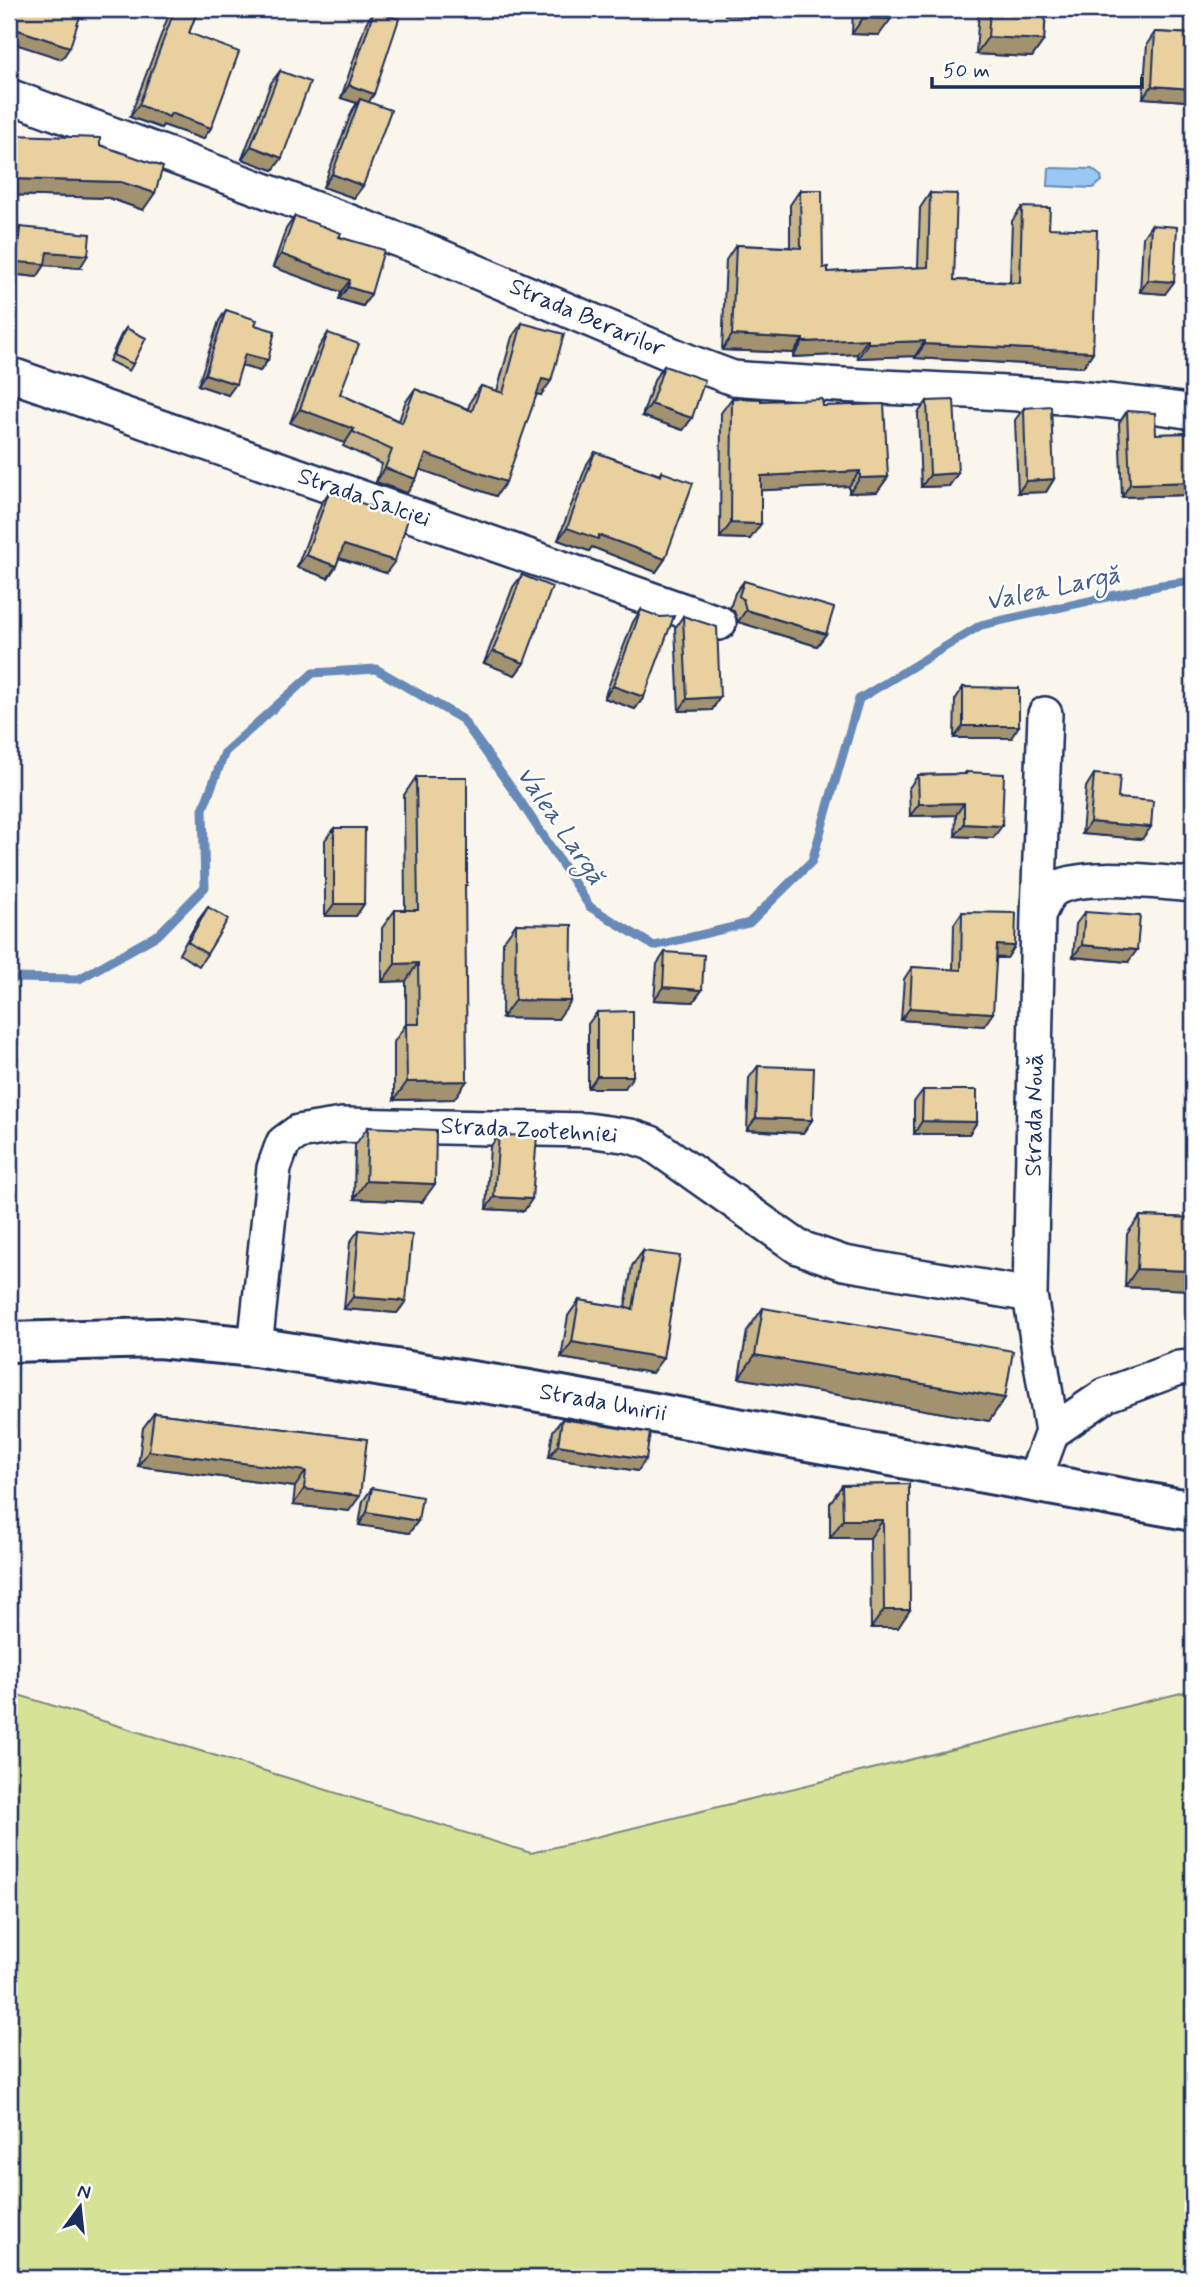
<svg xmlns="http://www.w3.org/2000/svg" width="1202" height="2287" viewBox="0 0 1202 2287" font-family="Mynerve,sans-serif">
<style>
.grass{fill:#d6e295;stroke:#78887a;stroke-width:2}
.water{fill:#9ac7f4;stroke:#678ab8;stroke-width:2}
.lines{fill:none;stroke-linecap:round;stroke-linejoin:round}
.stream{stroke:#678ab8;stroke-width:9}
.minor-casing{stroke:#1b2f5e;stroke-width:38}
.secondary-casing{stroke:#1b2f5e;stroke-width:44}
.minor{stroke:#fff;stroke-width:33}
.secondary{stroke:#fff;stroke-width:38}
.wall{fill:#c8b489;stroke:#1b2f5e;stroke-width:2}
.shaded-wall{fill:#a3926f;stroke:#1b2f5e;stroke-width:2}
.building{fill:#e9d19f;stroke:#1b2f5e;stroke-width:2}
.labels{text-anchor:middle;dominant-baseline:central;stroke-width:5;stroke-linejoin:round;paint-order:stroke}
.street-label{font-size:24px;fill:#1b2f5e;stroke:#fff}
.water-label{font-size:26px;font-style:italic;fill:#415d8b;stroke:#fff}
</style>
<rect width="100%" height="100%" fill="#fbf6ec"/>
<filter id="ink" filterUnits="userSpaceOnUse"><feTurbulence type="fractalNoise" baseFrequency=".0143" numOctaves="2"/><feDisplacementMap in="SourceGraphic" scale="14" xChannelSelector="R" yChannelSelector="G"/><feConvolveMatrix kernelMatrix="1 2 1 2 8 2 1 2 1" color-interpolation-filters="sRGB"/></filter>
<g filter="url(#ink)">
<path class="grass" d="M1193 1690V2278H9V1692L531 1853Z"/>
<path class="water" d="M1049 168 1092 169 1101 176 1102 181 1093 188 1048 186Z"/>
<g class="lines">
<path class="stream" d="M9 978 79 979 159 934 205 887 203 809 225 752 313 673 376 669 462 719 517 796 590 907 654 946 749 923 812 861 859 699 981 625 1161 585 1193 581"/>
<g class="minor-casing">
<path id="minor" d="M9 96 418 247 690 362 733 378C886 391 1041 388 1193 412
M9 374 719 623
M1038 915 1045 714
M255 1347 274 1168 283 1143 298 1132 342 1125 587 1130 630 1136 651 1143 798 1247 844 1263 1030 1295
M1052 1432 1106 1395 1179 1368 1193 1367
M1034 1481 1052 1432 1030 1295 1038 915C1042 908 1046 896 1052 891 1077 871 1161 883 1193 885"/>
</g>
<g class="secondary-casing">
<path id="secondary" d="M9 1342 158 1338 255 1347 523 1389 1193 1511"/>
</g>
<use href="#minor" class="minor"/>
<use href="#secondary" class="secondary"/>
</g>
<path class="wall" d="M171 9H198L189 33 211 128 203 139 163 125 161 128 130 117Z
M853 9H892L879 35 852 34Z
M969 9H1074L1072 13H1046L1044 40 1032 57 976 54 979 9Z
M374 11 368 102 354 198 323 187 352 111 357 103 341 98 366 23Z
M1155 32 1193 34V91L1186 101 1143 98 1147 44Z
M280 71 282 158 273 170 242 159 271 83Z
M13 135 100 145 143 210 109 198 9 195V142Z
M800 190 823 268 828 272 918 268 920 208 930 193 954 280 1010 282 1012 221 1022 207 1049 228 1093 352 1083 367 915 358V356L858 358 857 354 793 357V353L722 350 726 260 736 245 790 247V205Z
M295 216 339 237 371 294 363 306 339 299 341 292 273 267 286 229Z
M1151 225 1165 294 1140 292 1143 237Z
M20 227 80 268 45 265 37 277 9 274 11 240Z
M226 310 255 325 268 360 260 371 241 366 228 395 198 385 219 321Z
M522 323 541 395 537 394 496 496 420 469 416 479 407 493 376 482 382 464 343 446 345 443 290 423 319 347 328 333 340 394 399 421 405 403 415 389 468 409 471 400 481 386 497 391 512 337Z
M126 328 133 364 129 371 109 361 121 335Z
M664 366 692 418 683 430 642 416 655 378Z
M732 398 823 406 888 477 877 492 849 493V486L761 490 750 539 720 538 721 413Z
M927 401 958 473 949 486 921 487 918 413Z
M1024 408 1054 479 1046 492 1018 493 1015 420Z
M1127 411 1156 434 1193 433V500H1188V495L1122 497 1119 423Z
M595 452 660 475 662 472 665 559 656 572 592 547 589 551 558 540 587 464Z
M329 492 386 573 339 558 336 566 328 578 297 567 321 504Z
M522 575 524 663 515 675 484 663 513 587Z
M744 581 826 634 817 646 738 622 734 611 730 608 735 593Z
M641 610 644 697 635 709 604 698 633 622Z
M683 616 720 697 712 710 679 711 675 628Z
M963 687 1011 738H954L955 700Z
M966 772 993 838 955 836 956 815 910 816 909 788 918 775 964 774Z
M1094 774 1118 798 1142 839 1082 834 1086 787Z
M416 777 465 888 454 1099 394 1100V1042L406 1024V981L382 982V928L395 910H405L404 795Z
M334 828 364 904 356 916H325V840Z
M208 907 207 954 199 966 179 954 199 919Z
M962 912 1015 946 1007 958H996L984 1026 901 1020 904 979 912 967 953 970 954 924Z
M1085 912 1128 962 1073 957 1076 924Z
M516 924 558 1019 502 1018 503 942Z
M665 952 702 990 693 1002 654 1000 657 964Z
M597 1012 625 1088H588V1024Z
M758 1066 812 1120 803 1133 747 1130 749 1078Z
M923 1090 977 1122 969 1134H914V1102Z
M368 1127 422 1202 354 1199 355 1145Z
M499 1135 524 1211 486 1209 490 1147Z
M1140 1216 1193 1218V1290L1125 1287 1127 1234Z
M359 1230 406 1301 397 1313 344 1309 350 1242Z
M643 1251 652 1373 561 1358 568 1316 579 1300 625 1308 632 1266Z
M763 1308 1005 1398 989 1421 739 1378 747 1331Z
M154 1413 367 1439 349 1511 293 1505 295 1487 138 1466 143 1428Z
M562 1419 638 1471 549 1457 553 1431Z
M909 1484 898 1628H871L870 1538H830V1503L842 1485Z
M372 1488 418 1521 409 1533 359 1525 363 1501Z"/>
<path class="shaded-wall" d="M729 9H779L773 18 725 15Z
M1037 9H1074L1072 13 1035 12Z
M863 18 891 19 879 35 852 34Z
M9 27 70 47 62 59 9 42Z
M988 37 1044 40 1032 57 976 54Z
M349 85 374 94 366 106 360 99 357 103 341 98Z
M1152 86 1193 89V91L1186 101 1143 98Z
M139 105 171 113 211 128 203 139 163 125 161 128 130 117Z
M251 146 282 158 273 170 242 159Z
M332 174 363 186 354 198 323 187Z
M12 179 121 182 155 193 143 210 109 198 9 195V184Z
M47 252 88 255 80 268 45 265 37 277 9 274 17 262Z
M281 254 350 280 341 292 273 267Z
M1148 280 1174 282 1165 294 1140 292Z
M348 287 371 294 363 306 339 299Z
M732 335 803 339 793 353 722 350Z
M868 339 857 354 793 357 803 342Z
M925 341 915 356 858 358 868 343Z
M925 344 1093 352 1083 367 915 358Z
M245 354 268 360 260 371 238 365Z
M205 374 236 384 228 395 198 385Z
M542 379 551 381 541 395 532 393Z
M651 404 692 418 683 430 642 416Z
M300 409 354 429 345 443 290 423Z
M426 454 506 482 496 496 416 468Z
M385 468 416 479 407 493 376 482Z
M860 471 849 486 750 491 761 476Z
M958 473 949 486 921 487 930 475Z
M888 477 877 492 849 493 860 478Z
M1054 479 1046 492 1018 493 1026 481Z
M1193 482V487L1188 495 1122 497 1130 484Z
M1193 493V500H1188Z
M731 523 761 524 750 539 720 538Z
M567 528 599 535 665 559 656 572 592 547 589 551 558 540Z
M344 545 395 561 386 573 336 557Z
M306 555 336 566 328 578 297 567Z
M746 610 826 634 817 646 738 622Z
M493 651 524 663 515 675 484 663Z
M613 686 644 697 635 709 604 698Z
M720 697 712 710 679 711 687 699Z
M963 726H1019L1011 738H954Z
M964 803 956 815 910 816 919 804Z
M1090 822 1151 827 1142 839 1082 834Z
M964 824 1002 826 993 838 955 836Z
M334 904H364L356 916H325Z
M997 945 1015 946 1007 958 989 957Z
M1082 945 1137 950 1128 962 1073 957Z
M418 963 406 981 382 982 395 964Z
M663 987 702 990 693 1002 654 1000Z
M515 1000 571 1001 558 1019 502 1018Z
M910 1008 993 1013 984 1026 901 1020Z
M597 1076H633L625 1088H588Z
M467 1081 454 1099 394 1100 407 1082Z
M756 1118 812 1120 803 1133 747 1130Z
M922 1121 977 1122 969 1134H914Z
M366 1181 435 1184 422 1202 354 1199Z
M494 1197 532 1199 524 1211 486 1209Z
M1137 1269 1193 1271V1290L1125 1287Z
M353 1297 406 1301 397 1313 344 1309Z
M572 1342 663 1358 652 1373 561 1358Z
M755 1355 1005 1398 989 1421 739 1378Z
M558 1445 646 1459 638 1471 549 1457Z
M149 1451 306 1471 295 1487 138 1466Z
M304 1489 360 1496 349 1511 293 1505Z
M367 1512 418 1521 409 1533 359 1525Z
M843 1520H883L870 1538H830Z
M884 1610H910L898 1628H871Z"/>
<path class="building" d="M9 9H78L82 10 70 47 9 27Z
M175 9H198L189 33 239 52 211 128 171 113 169 117 139 105Z
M864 9H892L891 19 863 18Z
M990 9H1046L1044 40 988 37Z
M374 11 399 19 374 94 349 85Z
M1155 32 1193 34V89L1152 86Z
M280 71 310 82 282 158 251 146Z
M360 99 391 110 363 186 332 174Z
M13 135 100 138V145L163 167 155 193 121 182 12 179Z
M800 190H822L823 268 828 267V272L928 267 930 193 957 194 954 280 1020 283 1022 207 1050 208 1049 228 1097 230 1093 352 925 344V341L868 343V339L803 342V339L732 335 736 245 801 248Z
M295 216 341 233 339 237 384 250 371 294 348 287 350 280 281 254Z
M1151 225 1177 227 1174 282 1148 280Z
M20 227 90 234 88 255 47 252 45 264 17 262Z
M226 310 257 320 255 325 275 331 268 360 245 354 236 384 205 374Z
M522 323 564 334 551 381 542 379 506 482 426 454 416 479 385 468 392 450 353 432 354 429 300 409 328 333 359 344 340 394 402 423 415 389 472 411 481 386 503 393Z
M126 328 146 338 133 364 113 355Z
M664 366 705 380 692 418 651 404Z
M732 398 761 399V401L822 399 823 406 884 404 888 477 860 478V471L761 476V524L731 523Z
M954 400 958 473 930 475 927 401Z
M1051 406 1054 479 1026 481 1024 408Z
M1127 411 1155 413 1156 434 1193 433V482L1130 484Z
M595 452 661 476 662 472 693 483 665 559 599 535 598 539 567 528Z
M329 492 408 519 395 561 344 545 336 566 306 555Z
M522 575 552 587 524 663 493 651Z
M744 581 834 608 826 634 746 610 743 599 739 596Z
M641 610 660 617 674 616 644 697 613 686Z
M683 616 717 627 720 697 687 699Z
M963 687 1019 688V726H963Z
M966 772 1004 774 1002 826 964 824V803L919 804 918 775 966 774Z
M1094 774 1120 776 1118 798 1153 801 1151 827 1090 822Z
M416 777H467V885H465L467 1081 407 1082 406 1024H419L418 963 395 964V910H418Z
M334 828H365L364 904H334Z
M208 907 228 919 207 954 188 942Z
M962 912 1016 913 1015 946 997 945 993 1013 910 1008 912 967 961 970Z
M1085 912 1140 916 1137 950 1082 945Z
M516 924 572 925 571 1001 515 1000Z
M665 952 704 955 702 990 663 987Z
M633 1011V1076H597V1012Z
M758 1066 814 1068 812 1120 756 1118Z
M923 1090H977V1122L922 1121Z
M368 1127 436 1130 435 1184 366 1181Z
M499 1135 537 1136 532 1199 494 1197Z
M1140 1216 1193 1218V1271L1137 1269Z
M359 1230 412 1235 406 1301 353 1297Z
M643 1251 680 1256 663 1358 572 1342 579 1300 633 1309Z
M763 1308 1013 1351 1005 1398 755 1355Z
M154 1413 367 1439 360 1496 304 1489 306 1471 149 1451Z
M562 1419 650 1433 646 1459 558 1445Z
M909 1484 910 1610H884L883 1520H843L842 1485Z
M372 1488 422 1497 418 1521 367 1512Z"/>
</g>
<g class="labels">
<g class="street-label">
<text transform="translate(587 318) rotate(23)">Strada Berarilor</text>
<text transform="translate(364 498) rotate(19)">Strada Salciei</text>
<text transform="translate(1035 1115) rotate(-89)">Strada Nouă</text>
<text transform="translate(529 1131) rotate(3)">Strada Zootehniei</text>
<text transform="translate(603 1403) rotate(10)">Strada Unirii</text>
</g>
<g class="water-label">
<text transform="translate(1053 589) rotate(-12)">Valea Largă</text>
<text transform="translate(560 826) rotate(56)">Valea Largă</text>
</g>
</g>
<rect width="1202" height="2287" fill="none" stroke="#fff" stroke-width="35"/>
<rect x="18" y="18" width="1167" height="2252" fill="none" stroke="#1b2f5e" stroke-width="2.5" filter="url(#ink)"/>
<g transform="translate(80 2207) rotate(15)" stroke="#ffffff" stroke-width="5" paint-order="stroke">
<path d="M0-5L12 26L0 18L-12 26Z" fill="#1b2f5e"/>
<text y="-10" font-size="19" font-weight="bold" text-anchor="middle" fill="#1b2f5e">N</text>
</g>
<path d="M932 77v10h210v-10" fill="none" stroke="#1b2f5e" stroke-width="3.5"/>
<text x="943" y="77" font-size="21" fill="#1b2f5e" stroke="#ffffff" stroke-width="5" paint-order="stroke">50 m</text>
</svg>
